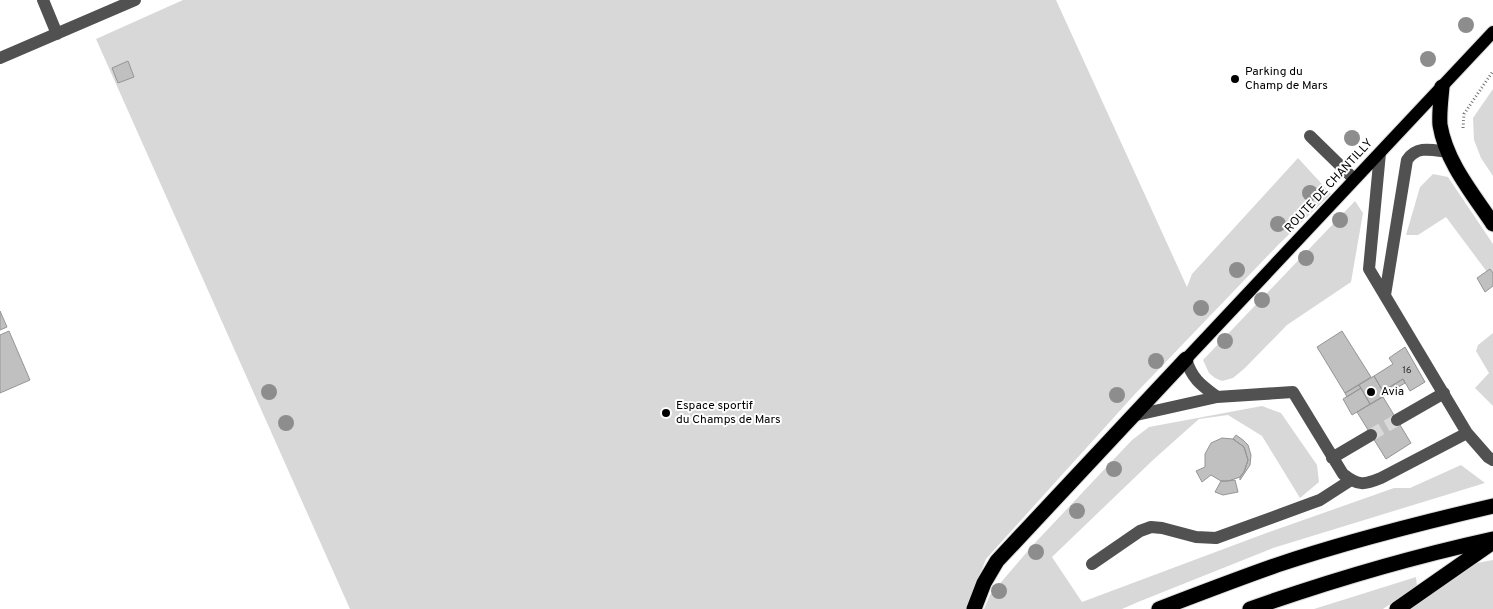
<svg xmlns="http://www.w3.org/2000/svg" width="1493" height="609" viewBox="0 0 1493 609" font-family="Overpass,sans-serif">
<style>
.green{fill:#d8d8d8}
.building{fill:#c0c0c0;stroke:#959595}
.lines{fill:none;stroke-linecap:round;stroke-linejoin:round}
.minor-tunnel{stroke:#d9d9d9;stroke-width:12;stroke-dasharray:12 6;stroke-linecap:butt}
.major-casing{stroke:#dbdbdb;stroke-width:14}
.highway-casing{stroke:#dbdbdb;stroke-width:17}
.path{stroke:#737373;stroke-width:3;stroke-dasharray:1 2.5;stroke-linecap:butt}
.minor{stroke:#515151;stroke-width:12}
.major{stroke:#000;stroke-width:12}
.highway{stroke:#000;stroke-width:15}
.tree{fill:#8d8d8d}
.poi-dot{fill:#000;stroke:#fff;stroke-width:2}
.labels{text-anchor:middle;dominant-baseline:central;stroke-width:4;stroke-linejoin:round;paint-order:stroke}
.number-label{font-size:10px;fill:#303030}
.poi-label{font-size:12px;fill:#000;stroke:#fff;text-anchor:start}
.street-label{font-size:12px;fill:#000;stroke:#fff}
</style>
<rect width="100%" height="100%" fill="#fff"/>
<path class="green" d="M183 0H1056L1187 287 1192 274 1298 158 1331 194 1279 244 1135 394 986 559 966 609H350L96 39Z
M1493 89V176L1481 158 1474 140 1473 118Z
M1433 174 1448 177 1493 244V280L1446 217 1418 235H1406L1420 187Z
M1355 201 1363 213 1351 282 1287 325 1245 368 1233 378 1222 381 1215 378 1209 373 1203 360Z
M1493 333V406L1475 388 1489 373 1476 351 1478 345Z
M1262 406 1281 413 1317 465 1319 482 1300 498 1262 436 1228 415 1199 419 1153 460 1052 557 1082 602 1261 535 1394 488H1410L1461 465 1485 483 1273 548 1138 602 1122 609H984L990 595 1033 545 1132 440 1149 427Z
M1493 560V609H1409L1442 585 1477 563Z
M1416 577 1417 586 1383 609H1314Z"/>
<path class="building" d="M128 61 134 77 118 83 112 68Z
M1490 269 1493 273V286L1485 292 1477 278Z
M0 311 7 327 0 330Z
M9 331 30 380 0 393V335Z
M1342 331 1371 377 1345 393 1317 347Z
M1405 347 1425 382 1410 391 1403 379 1383 391 1374 376 1393 364 1389 358Z
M1374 376 1385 395 1370 404 1359 385Z
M1403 379 1405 383 1385 395 1383 391Z
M1359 385 1361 388 1347 397 1345 393Z
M1361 388 1370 404 1352 415 1343 399Z
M1383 397 1411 443 1386 459 1357 412Z
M1236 435 1243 440 1248 445 1251 455 1250 465 1240 480V477L1244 472 1248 460 1244 447 1233 439Z
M1222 438 1233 439 1244 447 1248 460 1244 472 1240 477 1228 481H1221L1211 475 1202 482 1196 471 1205 467V454L1211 443Z
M1235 480 1238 492 1223 495 1215 492 1221 481H1228Z"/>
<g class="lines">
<path class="minor-tunnel" d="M1371 435 1397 420"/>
<g class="major-casing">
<path id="major" d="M1186 359 1493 32"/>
</g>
<g class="highway-casing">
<path id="highway" d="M1442 87C1441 99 1439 113 1440 125 1446 162 1473 194 1493 224
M974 609 984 583 997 561 1186 359
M1159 609C1198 594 1237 579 1277 565 1348 541 1420 523 1493 506
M1250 609C1329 581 1411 557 1493 539
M1397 609 1493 542"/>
</g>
<path class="path" d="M1463 128 1464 114 1493 71"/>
<path class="minor" d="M43 0 57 34
M0 58 135 0
M1310 136 1354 179
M1380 153 1369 269 1467 433
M1385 295 1407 160C1417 145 1432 150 1448 152
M1186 359C1192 379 1201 385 1217 397
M1132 416 1217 397 1293 392 1343 474C1358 486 1364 485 1381 478L1467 433 1488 457 1493 460
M1397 420 1444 393
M1332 458 1371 435
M1092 564 1140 531 1151 527 1162 528 1196 537 1216 538 1320 500 1351 480"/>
<use href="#major" class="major"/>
<use href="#highway" class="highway"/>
</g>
<g class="tree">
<circle cx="1466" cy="25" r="8"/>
<circle cx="1428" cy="59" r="8"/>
<circle cx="1352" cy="138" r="8"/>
<circle cx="1310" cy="193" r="8"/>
<circle cx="1340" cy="220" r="8"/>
<circle cx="1278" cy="224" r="8"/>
<circle cx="1306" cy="258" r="8"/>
<circle cx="1237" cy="270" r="8"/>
<circle cx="1262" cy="300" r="8"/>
<circle cx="1201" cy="308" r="8"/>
<circle cx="1225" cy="341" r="8"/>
<circle cx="1156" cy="361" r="8"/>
<circle cx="269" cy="392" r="8"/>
<circle cx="1117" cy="395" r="8"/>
<circle cx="286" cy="423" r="8"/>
<circle cx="1114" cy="469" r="8"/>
<circle cx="1077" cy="511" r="8"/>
<circle cx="1036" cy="552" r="8"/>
<circle cx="999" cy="591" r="8"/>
</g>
<g class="poi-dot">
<circle cx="1235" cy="79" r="5"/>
<circle cx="1371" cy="392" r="5"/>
<circle cx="666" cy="413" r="5"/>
</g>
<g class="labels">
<g class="number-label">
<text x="1407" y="370">16</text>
</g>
<g class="poi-label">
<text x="1245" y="72">Parking du<tspan x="1245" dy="14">Champ de Mars</tspan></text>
<text x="1381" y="392">Avia</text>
<text x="676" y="406">Espace sportif<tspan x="676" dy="14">du Champs de Mars</tspan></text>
</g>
<g class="street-label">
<text transform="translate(1329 186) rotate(-47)">ROUTE DE CHANTILLY</text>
</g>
</g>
</svg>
